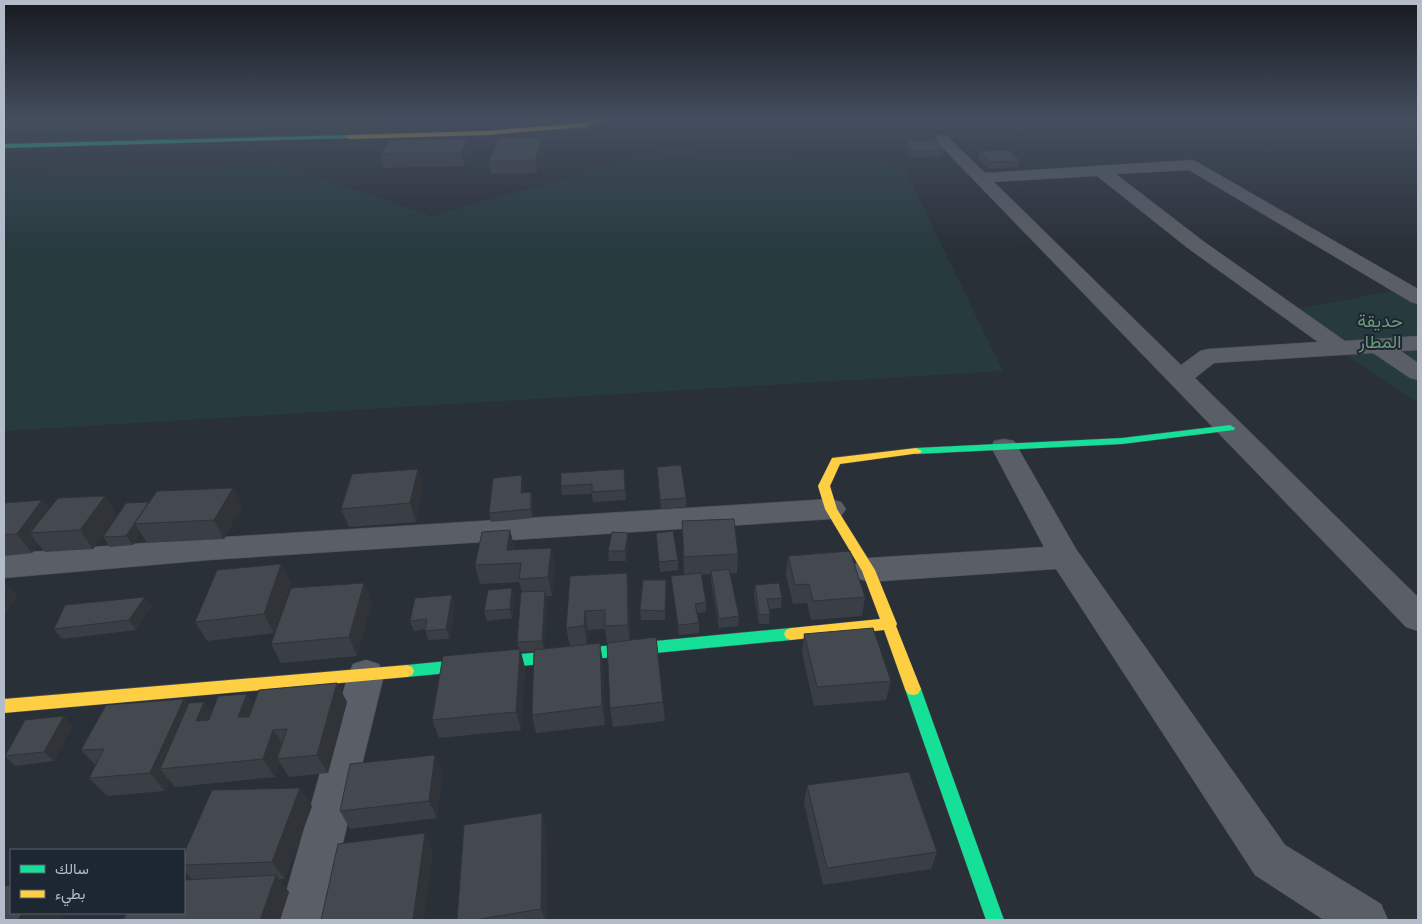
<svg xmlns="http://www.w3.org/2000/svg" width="1422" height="924" viewBox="0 0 1422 924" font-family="Arial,Vazirmatn,sans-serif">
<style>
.green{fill:#273a3e}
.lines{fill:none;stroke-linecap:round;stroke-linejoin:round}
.street-casing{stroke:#484c53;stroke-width:1}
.fast-casing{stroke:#484c53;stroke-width:1}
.slow-casing{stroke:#484c53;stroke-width:1}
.street{fill:#5a5e66;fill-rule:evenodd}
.fast{fill:#16e098;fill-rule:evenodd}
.slow{fill:#ffcf43;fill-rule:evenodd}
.wall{fill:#3a3f45}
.shaded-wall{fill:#303338}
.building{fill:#444950;stroke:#303338}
.labels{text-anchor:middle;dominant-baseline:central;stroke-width:4;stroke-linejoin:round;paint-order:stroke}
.park-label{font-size:18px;fill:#6b9a76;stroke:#1d2633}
</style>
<rect width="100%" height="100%" fill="#2a3038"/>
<path class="green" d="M4 119H385L380 126 4 133Z
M667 150 903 166 1003 371 4 431V174L283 165 432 216Z
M1418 286V403L1282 312Z"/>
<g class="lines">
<g class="street-casing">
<path id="street" d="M558 119C569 119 582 117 590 125L583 129 560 122Z
M942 135 947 136 985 173 1192 160 1197 162 1418 289V304L1411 302 1189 170 1116 174 1203 241 1345 341 1418 336V350L1401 351 1418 363V380L1410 378 1373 353 1214 363 1195 378 1418 597V631L1406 627 937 142 935 139 937 136ZM1097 176 1189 249 1318 342 1208 349 1200 351 1181 365 994 182Z
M1004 439 1014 441 1076 549 1285 845 1381 904 1388 920H1324L1255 875 1056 569 868 582 857 578 852 570 857 562 868 558 1044 547 991 447 994 441Z
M831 499 841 502 846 509 841 516 831 519 209 560 4 578V554L209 538Z
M366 660 379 664 384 675 324 920H278L348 675 353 664Z"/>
</g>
<g class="fast-casing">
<path id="fast" d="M349 135 351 138 4 148V144Z
M1230 425 1235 428 1234 430 1122 444 916 454 910 451 916 448 1122 438Z
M791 628 796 630 798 634 796 638 791 640 407 677 402 675 400 671 402 667 407 665Z
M913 683 918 684 921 689 1004 920H986L905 689 908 684Z"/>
</g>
<g class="slow-casing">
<path id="slow" d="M598 119H608L583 127 485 135 349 139 346 137 349 135 485 131 583 123Z
M916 448 922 451 920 453 840 464 830 486 837 509 875 570 897 624 896 626 921 689 918 694 913 695 908 694 905 689 884 630 791 640 786 638 784 634 786 630 791 628 880 619 862 571 825 509 818 486 832 458Z
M407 665 412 667 414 671 412 675 407 677 4 713V699Z"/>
</g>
<use href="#street" class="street"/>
<use href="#fast" class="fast"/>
<use href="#slow" class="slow"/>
</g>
<path class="wall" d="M906 141 943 150 942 156 913 158 905 147Z
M544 150 537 173 491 174 489 161Z
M979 151 1020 161 1018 167 989 169 978 158Z
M471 152 464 166 384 168 380 154Z
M657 467 686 498V507L661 509Z
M418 469 423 487 416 522 349 527 341 509Z
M625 479 626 500 593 502 592 494 562 495 561 486Z
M524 485V493L531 492 533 501V518L491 522 489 513Z
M233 488 242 506 224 539 147 543 141 533 133 545 110 547 103 537 149 502Z
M105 496 117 515 93 549 45 552 38 544 32 553 4 556V503L42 500 49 509Z
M682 521 738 554 737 573 730 574 739 616 738 626 719 628 711 581V574L701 575 706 602V612L697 613 699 623V633L679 635 672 586 671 576 684 575Z
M656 533 678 560V570L660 572Z
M629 543 626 561H609L608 551Z
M551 548 555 567 552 596H546L547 601 544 649 570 646 566 628 627 573 629 592 630 640 663 702 665 721 613 727 610 708 607 643 605 629 588 630 587 644 603 662 605 725 536 733 532 715 534 651 521 652 525 668 521 730 439 738 432 720 519 650 517 642 522 592 519 582 480 584 475 565 515 550Z
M788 556 865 597 862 616 811 620 807 603 793 604 786 575Z
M281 564 291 583 274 633 207 641 195 622Z
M755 585 782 598 781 608 769 609 770 614 769 624H759L754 594Z
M667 589 665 620H641L640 610Z
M515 598 512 618 487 621 484 611Z
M372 602 357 656 281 663 271 644Z
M455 604 450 639 428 640 425 629 414 631 410 621Z
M152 606 136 630 62 639 54 629Z
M804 634 891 681 886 700 814 706 802 653Z
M337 683 347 702 328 773 289 777 280 763 275 777 175 787 170 781 165 791 107 796 89 778 96 766 81 750 184 699 188 705 204 702 211 712 254 704Z
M73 725 54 761 15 766 5 756Z
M443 773 437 818 350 829 340 811Z
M807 785 937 852 931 869 823 885 804 803Z
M312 806 285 879H279L289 892 280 920H123L192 879 184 871V853Z
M542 813 546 830 547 920H457Z"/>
<path class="shaded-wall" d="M542 137 544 150 537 173 535 160Z
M468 139 471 152 464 166 461 152Z
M418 469 423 487 416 522 410 503Z
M522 475 524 485 523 502 521 493Z
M233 488 242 506 224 539 214 520Z
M531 492 533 501V518L531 509Z
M105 496 117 515 93 549 80 530Z
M42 500 56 518 30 533 38 544 32 553 17 534Z
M134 524 141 533 133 545 126 536Z
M510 530 515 549 512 563 507 550Z
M628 533 629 543 626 561 625 551Z
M551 548 555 567 552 596 548 577Z
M281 564 291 583 274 633 264 614Z
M627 573 629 592 630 644 628 625Z
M666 580 667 589 665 620V611Z
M4 581 18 597 4 615Z
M364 583 372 602 357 656 349 637Z
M512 588 515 598 512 618 510 609Z
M545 591 547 601 544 650 542 641Z
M452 595 455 604 450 639 446 629Z
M145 597 152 606 136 630 129 620Z
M585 611 588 630 587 645 584 626Z
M600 643 603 662 605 725 602 706Z
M520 649 525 668 521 730 516 712Z
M337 683 347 702 328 773 317 755Z
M247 694 259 712 251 736 238 717Z
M184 699 197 717 204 702 217 721 160 769 170 781 165 791 150 773Z
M64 716 73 725 54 761 44 752Z
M273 730 285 748 277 759 280 763 275 777 263 759Z
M435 755 443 773 437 818 429 801Z
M300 788 312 806 285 879 272 862Z
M542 813 546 830 547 920H545L541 909Z
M425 833 433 851 424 920H413Z
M276 875 289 892 280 920H260Z
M22 913H65L61 920H18Z"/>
<path class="building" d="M542 137 535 160 489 161 498 138Z
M468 139 461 152 380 154 390 140Z
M934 140 943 150 914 151 906 141Z
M1008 150 1020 161 990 162 979 151Z
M681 465 686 498 660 500 657 467Z
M418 469 410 503 341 509 352 474Z
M624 469 625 490 592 492V484L561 486V473Z
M522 475 521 493 531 492V509L489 513 493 478Z
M233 488 214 520 134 524 157 491Z
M105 496 80 530 30 533 58 498Z
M42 500 17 534 4 535V503Z
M149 502 126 536 103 537 126 503Z
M734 519 738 554 684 557 682 521Z
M510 530 507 550 551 548 548 577 519 579 521 563 475 565 482 532Z
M673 531 678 560 659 562 656 533Z
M612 532 628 533 625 551H608Z
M850 551 865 597 813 601 809 584 795 585 788 556Z
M281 564 264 614 195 622 217 570Z
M729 569 739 616 719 619 711 571Z
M627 573 628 625 605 626V610L585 611 584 626 566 628 570 576Z
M701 573 706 602 695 604 699 623 678 625 671 576Z
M643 580H666L665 611 640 610Z
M364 583 349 637 271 644 291 588Z
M779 583 782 598 767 599 770 614 759 615 755 585Z
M512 588 510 609 484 611 488 590Z
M545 591 542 641 517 642 521 592Z
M452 595 446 629 425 631 427 619 410 621 415 598Z
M145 597 129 620 54 629 65 605Z
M873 628 891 681 817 687 804 634Z
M656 637 663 702 610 708 607 643Z
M600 643 602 706 532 715 534 650Z
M520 649 516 712 432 720 443 656Z
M337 683 317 755 277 759 287 729 273 730 263 759 160 769 189 703 204 702 196 721 209 720 218 696 247 694 238 717H249L259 690Z
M184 699 150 773 89 778 104 749 81 750 106 705Z
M64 716 44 752 5 756 25 720Z
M435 755 429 801 340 811 350 764Z
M909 772 937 852 827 868 807 785Z
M300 788 272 862 184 865V853L212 790Z
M542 813 541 909 475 920H457L464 825Z
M425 833 413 920H321L338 844Z
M276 875 260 920H123L127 913H184V880Z
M11 885V913H22L18 920H4V886Z"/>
<linearGradient id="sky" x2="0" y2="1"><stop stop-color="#171a1f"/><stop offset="0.48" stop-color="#444e5e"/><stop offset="1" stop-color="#444e5e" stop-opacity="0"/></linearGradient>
<rect width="1422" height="249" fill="url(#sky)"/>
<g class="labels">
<g class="park-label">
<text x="1380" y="321">حديقة<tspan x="1380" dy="21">المطار</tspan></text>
</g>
</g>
<rect width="1422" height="924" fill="none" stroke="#b4bcc9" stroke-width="10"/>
<rect x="10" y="849" width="175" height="65" fill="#1d2633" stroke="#59626f"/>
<rect x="20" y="865" width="25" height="8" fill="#16e098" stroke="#59626f"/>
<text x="55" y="874" font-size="15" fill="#b4bcc9">سالك</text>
<rect x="20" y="890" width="25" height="8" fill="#ffcf43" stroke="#59626f"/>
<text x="55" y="899" font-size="15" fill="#b4bcc9">بطيء</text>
</svg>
